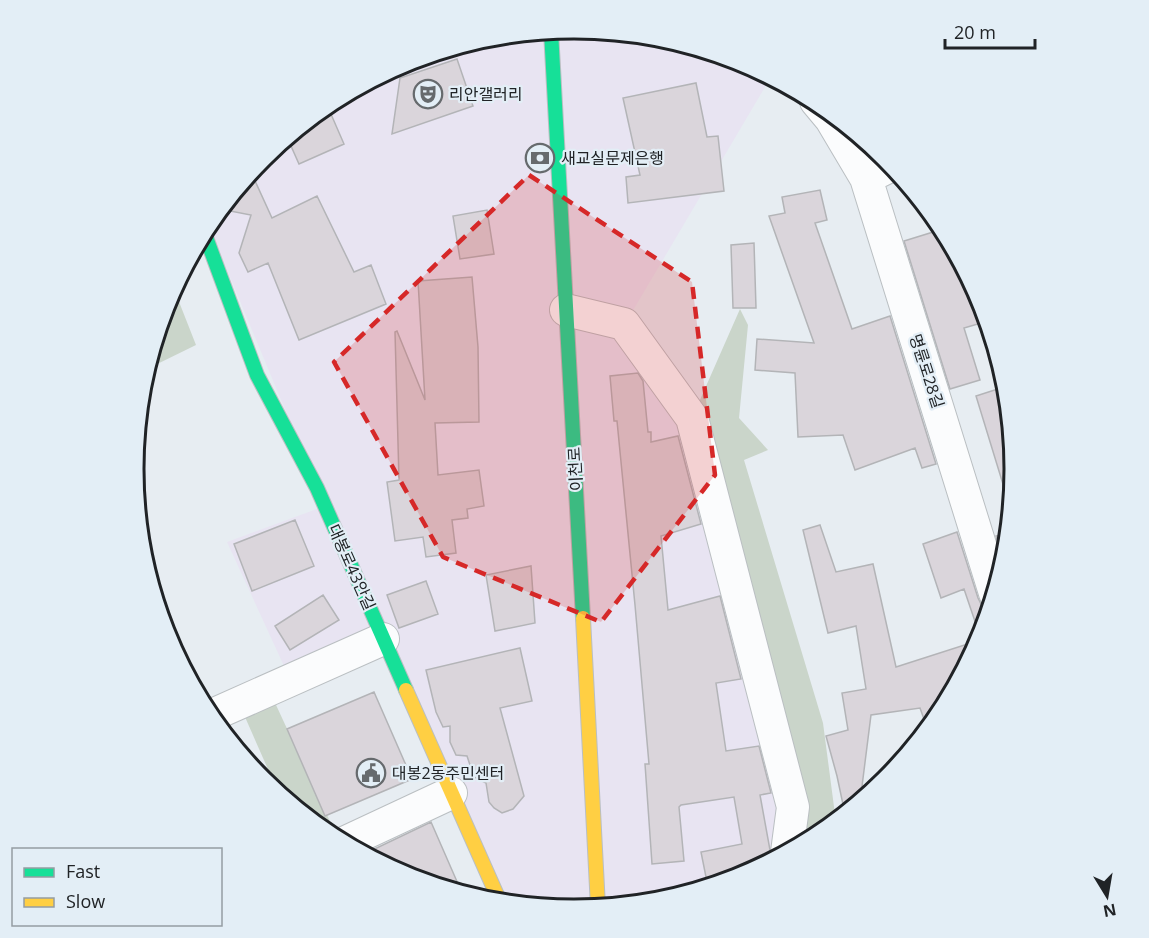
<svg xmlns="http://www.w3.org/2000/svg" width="1149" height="938" viewBox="0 0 1149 938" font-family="'Open Sans','Noto Sans KR',sans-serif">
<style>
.commercial{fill:#e8e4f2}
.green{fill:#cad5ca}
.building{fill:#dad5db;stroke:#b3b4b7;stroke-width:1.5}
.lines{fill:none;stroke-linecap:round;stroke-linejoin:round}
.street-casing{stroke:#babfc2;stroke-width:34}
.fast-casing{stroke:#babfc2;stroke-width:16}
.slow-casing{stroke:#babfc2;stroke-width:16}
.street{stroke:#fbfcfd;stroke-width:32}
.fast{stroke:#16e098;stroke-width:14}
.slow{stroke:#ffcf43;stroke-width:14}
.marked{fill:#d62828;fill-opacity:0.2;stroke:#d62828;stroke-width:4.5;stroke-dasharray:12 8;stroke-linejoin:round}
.labels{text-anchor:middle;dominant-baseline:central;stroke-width:4.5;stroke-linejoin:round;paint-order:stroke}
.poi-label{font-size:16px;fill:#202326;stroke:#e3eef6;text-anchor:start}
.street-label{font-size:16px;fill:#202326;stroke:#e3eef6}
.rim{fill:none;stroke:#202326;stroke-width:3}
</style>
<rect width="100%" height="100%" fill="#e7edf2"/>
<path class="commercial" d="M574 29 661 37 743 62 771 77 625 324 692 418 787 852 743 876 660 901 574 909 499 902 384 639 290 679 227 542 325 506 208 224 263 157 330 103 406 62 489 37Z"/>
<path class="green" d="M174 289 196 345 147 369 168 300Z
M740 309 748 325 739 418 768 450 744 460 823 723 836 822 819 835 787 852 692 418Z
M270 692 334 830 335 838 278 792 245 717Z"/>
<path class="building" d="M457 59 473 106 392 134 400 78Z
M696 83 707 137 718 136 724 191 628 203 626 177 640 175 623 98Z
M327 105 344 144 299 164 287 137Z
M251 172 272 218 317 196 354 272 371 265 386 304 299 340 268 263 248 272 239 253 251 215 220 209Z
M820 190 827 220 815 223 852 329 890 316 936 464 922 468 915 448 855 470 843 435 798 437 795 373 755 370 757 339 814 343 769 216 785 213 782 197Z
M487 210 494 254 460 259 453 216Z
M943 229 982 301 988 321 964 328 980 380 950 389 904 241Z
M754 243 756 308H733L731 245Z
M472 277 478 347 479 422 435 423 438 475 479 470 484 506 467 509 468 518 452 520 456 553 426 557 423 537 395 541 387 482 399 480 395 332 397 331 425 400 418 281Z
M638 373 643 381 648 432H651V442L678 436 701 524 661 536 668 610 720 596 741 679 716 683 726 751 759 746 771 793 760 795 772 861 743 876 708 887 701 852 742 844 734 797 681 805 679 807 684 861 652 864 645 764H649L635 605 617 421H614L610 376Z
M1007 386 1015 469 1013 493 1006 494 976 396Z
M295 520 314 566 252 591 234 544Z
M820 525 836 572 873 564 896 667 980 640 940 714 924 719 920 708 871 715 860 802 845 814 837 776 826 736 848 730 842 693 866 689 856 626 828 633 803 530Z
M957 532 978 598 982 606 990 610 981 639 964 589 941 598 923 544Z
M1009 533 1006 555 1004 562 996 536Z
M531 566 535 623 495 631 486 575Z
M426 581 438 614 399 628 387 595Z
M323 595 339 620 290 650 275 626Z
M520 648 532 701 500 708 524 796 513 809 502 813 494 808 489 802 486 783 474 777 467 756 456 755 450 742V726L443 727 436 712 426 670Z
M374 692 412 779 325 816 287 729Z
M431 822 462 893 406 876 364 854Z"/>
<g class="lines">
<g class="street-casing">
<path id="street" d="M816 101 831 119 866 178
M892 165 866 178 995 593
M566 310 624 324 692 418 793 807 787 852
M210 716 383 639
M344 843 451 793"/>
</g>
<g class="fast-casing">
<path id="fast" d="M551 31 583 618
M204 232 257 375 317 488 406 690"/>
</g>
<g class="slow-casing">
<path id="slow" d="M583 618 598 907
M406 690 500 902"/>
</g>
<use href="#street" class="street"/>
<use href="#fast" class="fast"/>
<use href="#slow" class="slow"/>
</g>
<path class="marked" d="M529 175 692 282 715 475 601 622 443 557 334 362Z"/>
<defs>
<g id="theatre-ring" transform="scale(1.5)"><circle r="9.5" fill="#e3eef6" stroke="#666a6d" stroke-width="1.5"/><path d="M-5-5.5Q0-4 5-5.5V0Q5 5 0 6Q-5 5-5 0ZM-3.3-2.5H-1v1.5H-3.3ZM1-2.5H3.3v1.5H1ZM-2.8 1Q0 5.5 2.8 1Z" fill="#666a6d"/></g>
<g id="bank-ring" transform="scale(1.5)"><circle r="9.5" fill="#e3eef6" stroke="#666a6d" stroke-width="1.5"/><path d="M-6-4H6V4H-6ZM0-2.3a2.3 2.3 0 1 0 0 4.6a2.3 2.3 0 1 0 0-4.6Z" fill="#666a6d"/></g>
<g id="civic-ring" transform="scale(1.5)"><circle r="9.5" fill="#e3eef6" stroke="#666a6d" stroke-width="1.5"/><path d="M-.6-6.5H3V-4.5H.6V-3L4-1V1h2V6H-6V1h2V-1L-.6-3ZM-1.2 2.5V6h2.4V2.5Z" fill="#666a6d"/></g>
</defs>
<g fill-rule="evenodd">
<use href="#theatre-ring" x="428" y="94"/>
<use href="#bank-ring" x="540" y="158"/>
<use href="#civic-ring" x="371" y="773"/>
</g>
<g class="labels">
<g class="poi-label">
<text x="449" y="94">리안갤러리</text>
<text x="561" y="158">새교실문제은행</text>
<text x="392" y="773">대봉2동주민센터</text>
</g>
<g class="street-label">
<text transform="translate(927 371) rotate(72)">명륜로28길</text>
<text transform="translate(575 469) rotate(-93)">이천로</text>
<text transform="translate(352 567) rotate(66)">대봉로43안길</text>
</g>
</g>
<path d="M0 0H1149V938H0ZM144 469a430 430 0 1 1 860 0a430 430 0 1 1-860 0Z" fill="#e3eef6" fill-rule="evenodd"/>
<path class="rim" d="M144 469a430 430 0 1 1 860 0a430 430 0 1 1-860 0Z"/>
<rect x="12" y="848" width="210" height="78" fill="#e3eef6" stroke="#959da3" stroke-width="1.5"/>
<rect x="24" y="868" width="30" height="9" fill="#16e098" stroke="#959da3" stroke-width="1.5"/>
<text x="66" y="878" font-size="18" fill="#202326">Fast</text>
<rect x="24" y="898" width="30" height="9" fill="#ffcf43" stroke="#959da3" stroke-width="1.5"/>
<text x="66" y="908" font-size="18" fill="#202326">Slow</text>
<g transform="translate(1107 896) rotate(169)" stroke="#e3eef6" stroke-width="4.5" paint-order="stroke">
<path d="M0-4.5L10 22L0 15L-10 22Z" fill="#202326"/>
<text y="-9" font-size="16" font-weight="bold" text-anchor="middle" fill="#202326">N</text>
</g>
<path d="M945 39v9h90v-9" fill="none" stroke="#202326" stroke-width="3"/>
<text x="954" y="39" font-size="18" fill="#202326" stroke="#e3eef6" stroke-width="4.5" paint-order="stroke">20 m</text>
</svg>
